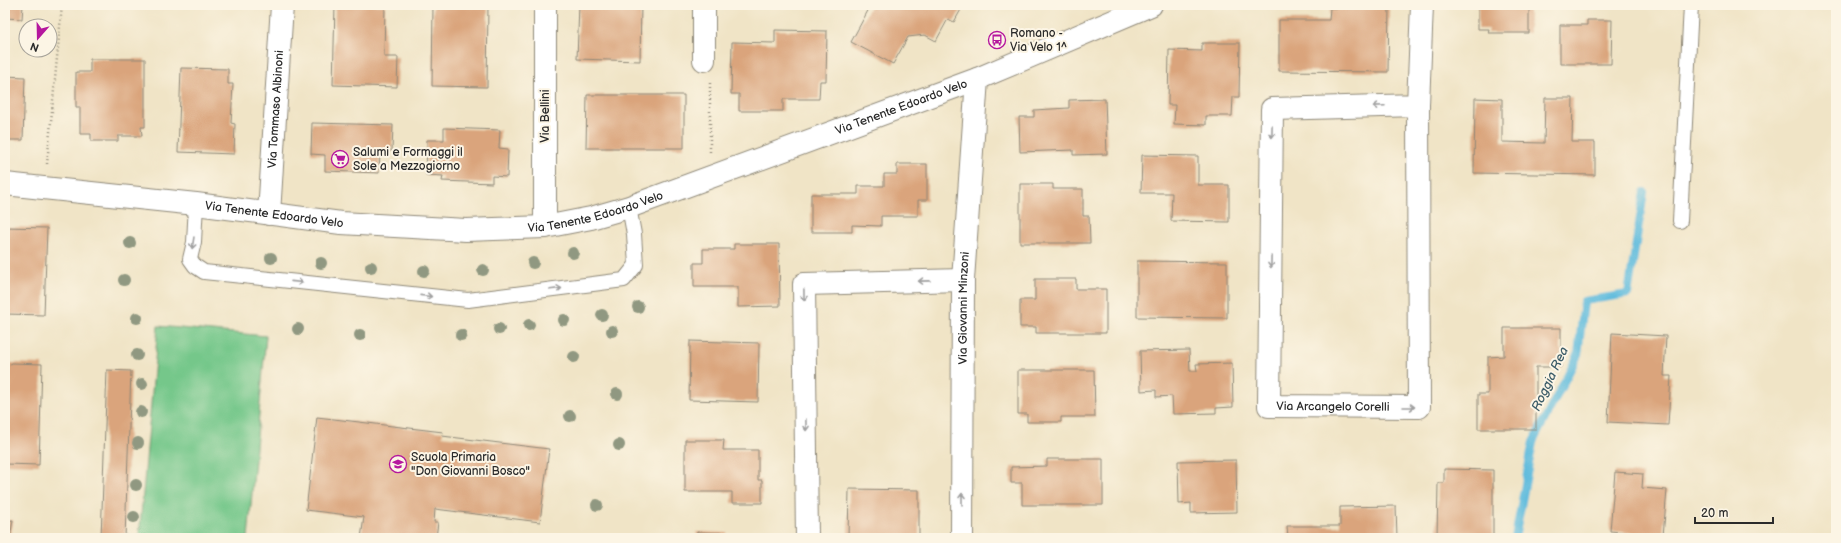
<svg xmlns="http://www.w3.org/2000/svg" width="1841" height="543" viewBox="0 0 1841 543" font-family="'Balsamiq Sans',sans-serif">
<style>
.green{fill:#75c78a;stroke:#50795a}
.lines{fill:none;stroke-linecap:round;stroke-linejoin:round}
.stream{stroke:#5fbbdd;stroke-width:8}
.building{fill:#daa47b}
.service-casing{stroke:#8e8878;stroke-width:16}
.minor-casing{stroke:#8e8878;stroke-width:24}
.tertiary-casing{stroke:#8e8878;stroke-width:24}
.path{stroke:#8e8878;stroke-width:2.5;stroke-dasharray:1 3;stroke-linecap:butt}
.service{stroke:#fff;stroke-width:14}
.minor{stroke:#fff;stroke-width:22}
.tertiary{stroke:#fff;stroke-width:22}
.tree{fill:#909881}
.oneway{stroke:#a0a0a0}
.labels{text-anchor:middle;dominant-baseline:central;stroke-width:4;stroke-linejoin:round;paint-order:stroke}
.poi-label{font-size:12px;fill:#2b2b2b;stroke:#fcf5e5;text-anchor:start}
.street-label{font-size:12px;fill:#2b2b2b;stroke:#fcf5e5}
.water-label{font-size:13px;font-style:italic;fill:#3d5d69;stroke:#fcf5e5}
</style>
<rect width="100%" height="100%" fill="#fcf5e5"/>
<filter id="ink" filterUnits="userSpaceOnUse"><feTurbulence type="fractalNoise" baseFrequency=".025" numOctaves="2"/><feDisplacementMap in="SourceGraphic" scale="8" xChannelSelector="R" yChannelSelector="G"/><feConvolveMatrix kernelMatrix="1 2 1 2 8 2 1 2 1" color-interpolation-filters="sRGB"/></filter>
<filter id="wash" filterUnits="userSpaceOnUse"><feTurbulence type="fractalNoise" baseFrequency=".012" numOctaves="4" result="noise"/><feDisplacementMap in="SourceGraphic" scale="16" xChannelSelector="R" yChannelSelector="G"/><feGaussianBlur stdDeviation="0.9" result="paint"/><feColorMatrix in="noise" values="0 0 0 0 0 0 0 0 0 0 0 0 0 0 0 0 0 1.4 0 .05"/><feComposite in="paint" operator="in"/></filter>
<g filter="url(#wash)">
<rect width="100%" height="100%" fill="#f0e4c6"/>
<path class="green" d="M158 326 266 336 248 538H139Z"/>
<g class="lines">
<path class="stream" d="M1515 538 1533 442 1578 355 1584 301 1628 294 1644 192"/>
</g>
<g id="blocks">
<path class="building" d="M5 5H23L22 19 5 18Z
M335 5H385L384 57H398L397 87 333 85Z
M433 5H488L487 87 432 86Z
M579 5H641L640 61 577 59Z
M871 5H960L963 6 954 22 948 19 936 41 925 35 908 37 893 64 851 42Z
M1345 5H1389L1388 72 1279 71V20H1329L1330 8H1345Z
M1478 5H1529V33H1488L1489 29H1478Z
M1587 20H1612L1611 64H1560V25H1587Z
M775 30 827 31 826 81H820L819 99H783V111H739V94H731L732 42 775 43Z
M1202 43H1240L1239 97H1233L1232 116H1206V125L1174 124 1175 105H1168L1169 50 1202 51Z
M90 59H145V127H141L142 136H118V141H91V134H80V107H76V72H90Z
M181 68 228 69V84H233L231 123 235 124 234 154 178 152Z
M5 76 25 77 23 140H5Z
M587 95H684V148H586Z
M1475 98 1502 99V142L1544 143 1545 98H1573L1572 142H1595V175L1474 173Z
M1105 99 1107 154 1073 155V150L1020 152 1019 117H1034V110L1069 108V100Z
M312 123 393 125 392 151H380L379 173 325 171V155L311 154Z
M444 128 500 130 499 148 508 149 507 177 492 176V183L442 181 443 176 426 175 427 140H444Z
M1142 155 1198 156V185H1229V222L1171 221 1172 193H1141Z
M897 164H927V200H918V216H881V226L852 225V232H811V194H858V186H884V174H897Z
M1020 184H1053V189H1083V216H1089L1090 243H1020Z
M5 227 47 228 44 315 5 314Z
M734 244H779L780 306 738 307V287H694V263H703V249H734Z
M1137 261 1227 262V318L1137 317Z
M1035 279H1076V289H1106V333H1036V327H1020V300H1035Z
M1504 328H1561V367H1536V429H1478V394H1488V357L1504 356Z
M1612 333 1666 336 1664 376H1671L1668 425 1608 422Z
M690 341 759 343 758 402 689 400Z
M1189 350 1190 371H1197L1196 364 1232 363 1233 407 1216 408V413L1173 414 1172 396 1156 397V390L1141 391 1140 351Z
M12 363 42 364 39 465 5 464V367Z
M107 370 131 371 125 538H101Z
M1018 370H1094L1095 417H1061V422H1027V414H1018Z
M317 417 443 432 442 436 549 449 540 522 435 509 434 522H438L436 538H361L364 517 306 510Z
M685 440H724L723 450H758V480H762V503H732V492H685Z
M1047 459H1103V505H1022V483H1011V467L1047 466Z
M1236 460 1237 512 1191 513V503L1179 504 1178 461Z
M1444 469 1493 470V538H1437L1438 483H1444Z
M1615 472 1643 474 1642 488 1667 490 1663 536 1610 531Z
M849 489 919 490V538H848Z
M1396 506 1397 538H1288L1287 526H1340V507Z
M13 520 10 538H5V521Z
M697 532 727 533V538H671V536H697Z"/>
</g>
</g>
<g filter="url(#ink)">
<use href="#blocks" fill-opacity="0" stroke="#8e8878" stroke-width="1"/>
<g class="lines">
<g class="service-casing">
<path id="service" d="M196 204 194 242 190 259 195 266 204 272 468 300 624 280 636 265 634 234 629 207
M1680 221 1691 5"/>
</g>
<g class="minor-casing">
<g id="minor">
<path d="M704 60V5"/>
<path id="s1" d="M1418 105 1272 109 1269 406 1419 407 1418 105 1422 5"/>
<path id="s2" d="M269 214 282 5"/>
<path d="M545 227V5"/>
<path d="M807 538 804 284 963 280"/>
<path id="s3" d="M962 538 963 280 977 79"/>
</g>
</g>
<g class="tertiary-casing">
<g id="tertiary">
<path id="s4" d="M5 184 196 204 341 223 466 230 545 227 591 218 629 207 977 79 1151 5"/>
</g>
</g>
<path class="path" d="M710 83V152
M47 164 62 5"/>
<use href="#service" class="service"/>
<use href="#minor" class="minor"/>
<use href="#tertiary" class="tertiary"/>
</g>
<g class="tree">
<circle cx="130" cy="243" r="6"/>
<circle cx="573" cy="253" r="6"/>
<circle cx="271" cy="258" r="6"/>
<circle cx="321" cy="263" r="6"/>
<circle cx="533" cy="263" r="6"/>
<circle cx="371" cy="267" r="6"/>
<circle cx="483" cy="270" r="6"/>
<circle cx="424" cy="271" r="6"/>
<circle cx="124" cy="280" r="6"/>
<circle cx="638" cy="307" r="6"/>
<circle cx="602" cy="315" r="6"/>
<circle cx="137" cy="318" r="6"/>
<circle cx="564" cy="320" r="6"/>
<circle cx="529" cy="325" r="6"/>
<circle cx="298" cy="329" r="6"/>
<circle cx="499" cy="329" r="6"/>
<circle cx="612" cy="331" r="6"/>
<circle cx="360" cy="335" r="6"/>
<circle cx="461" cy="335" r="6"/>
<circle cx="137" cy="355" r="6"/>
<circle cx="574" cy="357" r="6"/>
<circle cx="142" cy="384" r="6"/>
<circle cx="617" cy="394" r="6"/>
<circle cx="141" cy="412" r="6"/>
<circle cx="570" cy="416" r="6"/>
<circle cx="138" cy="443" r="6"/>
<circle cx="619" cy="445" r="6"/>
<circle cx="136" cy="485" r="6"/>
<circle cx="597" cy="505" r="6"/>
<circle cx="134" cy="517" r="6"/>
</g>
<defs><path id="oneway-shaft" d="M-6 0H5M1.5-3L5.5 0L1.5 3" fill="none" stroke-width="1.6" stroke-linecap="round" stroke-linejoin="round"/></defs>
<g class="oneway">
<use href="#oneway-shaft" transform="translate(1379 106) rotate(178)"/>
<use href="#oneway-shaft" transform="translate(1272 132) rotate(91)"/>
<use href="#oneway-shaft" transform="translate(193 243) rotate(99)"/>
<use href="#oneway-shaft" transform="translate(1271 262) rotate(91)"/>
<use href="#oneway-shaft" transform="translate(924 281) rotate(179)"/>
<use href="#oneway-shaft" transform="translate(297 282) rotate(6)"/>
<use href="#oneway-shaft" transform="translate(556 289) rotate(-7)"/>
<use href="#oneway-shaft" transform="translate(804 295) rotate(89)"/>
<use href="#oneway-shaft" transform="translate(426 296) rotate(6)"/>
<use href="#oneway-shaft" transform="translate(1409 407)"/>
<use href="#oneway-shaft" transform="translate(806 425) rotate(89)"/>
<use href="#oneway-shaft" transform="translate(962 499) rotate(-90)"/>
</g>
</g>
<defs>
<g id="bus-ring" transform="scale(0.9)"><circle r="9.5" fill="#fcf5e5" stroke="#b5179e" stroke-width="1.5"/><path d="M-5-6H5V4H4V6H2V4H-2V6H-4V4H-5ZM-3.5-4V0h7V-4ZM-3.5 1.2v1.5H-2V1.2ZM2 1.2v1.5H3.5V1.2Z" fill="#b5179e"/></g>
<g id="supermarket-ring" transform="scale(0.9)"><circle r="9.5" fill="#fcf5e5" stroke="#b5179e" stroke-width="1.5"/><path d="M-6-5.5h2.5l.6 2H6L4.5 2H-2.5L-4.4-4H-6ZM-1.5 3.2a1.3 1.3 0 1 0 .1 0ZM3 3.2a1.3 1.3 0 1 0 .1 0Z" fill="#b5179e"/></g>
<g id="school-ring" transform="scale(0.9)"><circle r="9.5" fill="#fcf5e5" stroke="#b5179e" stroke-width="1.5"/><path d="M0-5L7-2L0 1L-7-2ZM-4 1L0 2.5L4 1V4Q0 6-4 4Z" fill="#b5179e"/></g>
</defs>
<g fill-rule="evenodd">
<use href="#bus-ring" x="997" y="40"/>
<use href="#supermarket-ring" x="340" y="159"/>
<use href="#school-ring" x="398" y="464"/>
</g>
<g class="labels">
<g class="poi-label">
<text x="1010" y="33">Romano -<tspan x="1010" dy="14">Via Velo 1^</tspan></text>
<text x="353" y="152">Salumi e Formaggi il<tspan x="353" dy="14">Sole a Mezzogiorno</tspan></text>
<text x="411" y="457">Scuola Primaria<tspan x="411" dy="14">"Don Giovanni Bosco"</tspan></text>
</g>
<g class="street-label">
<text stroke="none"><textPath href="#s4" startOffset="919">Via Tenente Edoardo Velo</textPath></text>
<text stroke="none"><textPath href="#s2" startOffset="105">Via Tommaso Albinoni</textPath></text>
<text transform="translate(545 116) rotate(-90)">Via Bellini</text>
<text stroke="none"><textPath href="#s4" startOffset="595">Via Tenente Edoardo Velo</textPath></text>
<text stroke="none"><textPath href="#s4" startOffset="271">Via Tenente Edoardo Velo</textPath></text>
<text stroke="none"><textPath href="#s3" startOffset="230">Via Giovanni Minzoni</textPath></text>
<text stroke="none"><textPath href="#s1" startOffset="507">Via Arcangelo Corelli</textPath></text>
</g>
<g class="water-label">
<text transform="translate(1550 379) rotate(-65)">Roggia Rea</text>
</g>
</g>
<rect width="1841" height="543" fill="none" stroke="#fcf5e5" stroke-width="20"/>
<g transform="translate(38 38) rotate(200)"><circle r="19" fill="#fcf5e5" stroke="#a8a49b"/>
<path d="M0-3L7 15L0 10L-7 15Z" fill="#b5179e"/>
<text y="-6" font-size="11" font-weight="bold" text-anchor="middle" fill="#2b2b2b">N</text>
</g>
<path d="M1695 517v6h78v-6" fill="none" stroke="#2b2b2b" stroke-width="2"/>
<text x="1701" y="517" font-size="12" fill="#2b2b2b" stroke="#fcf5e5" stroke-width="3" paint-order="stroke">20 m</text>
</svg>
